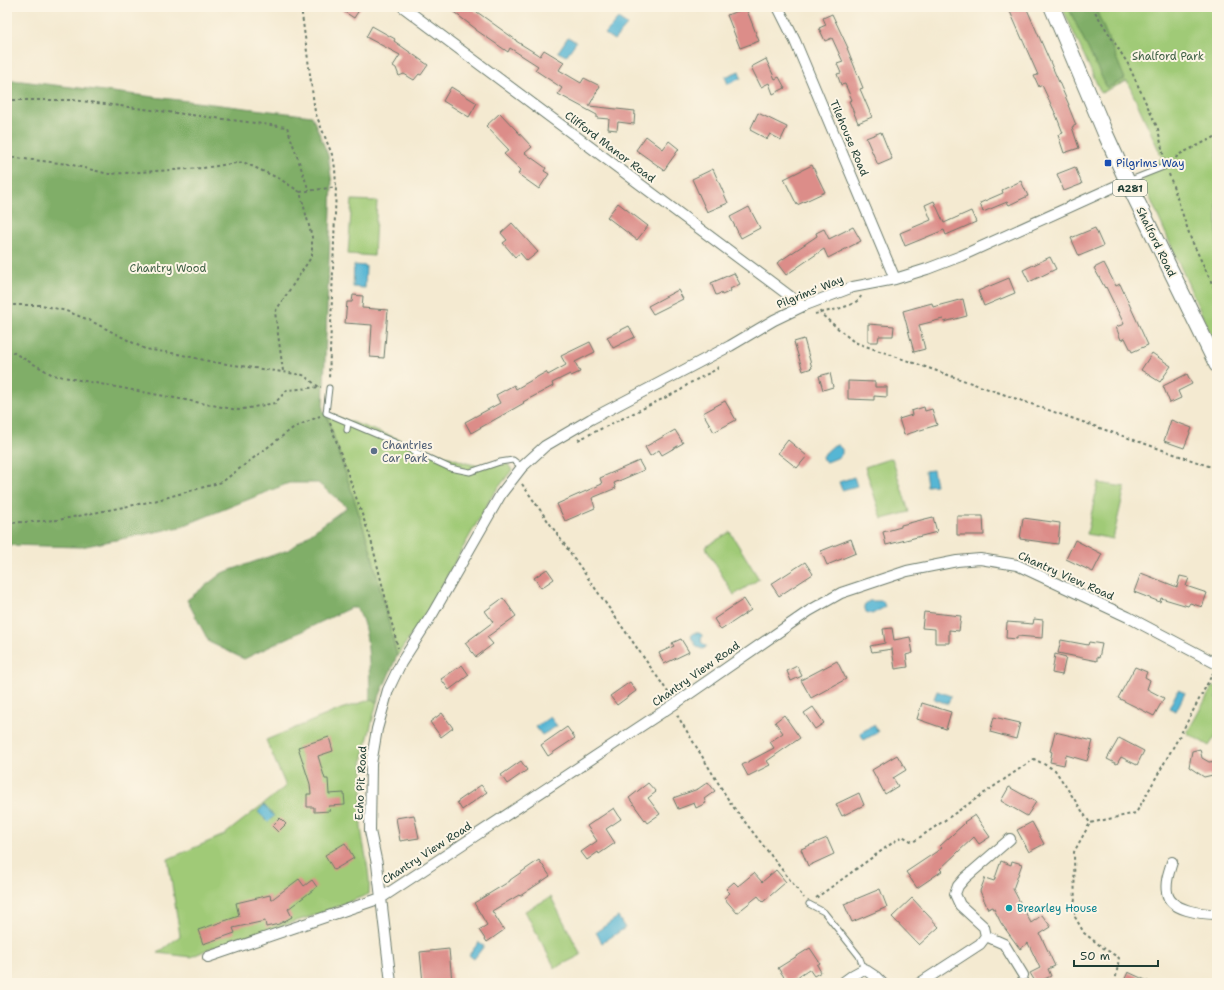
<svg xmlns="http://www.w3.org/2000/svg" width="1224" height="990" viewBox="0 0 1224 990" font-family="'Shantell Sans',sans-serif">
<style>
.green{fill:#a0ca77;stroke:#608456}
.forest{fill:#80ae68;stroke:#50764e}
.water{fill:#56b6d4;stroke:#3a7a84}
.building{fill:#dc8d89}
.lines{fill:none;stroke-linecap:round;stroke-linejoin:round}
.lane-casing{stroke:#6a7a6b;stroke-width:7}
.street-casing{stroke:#6a7a6b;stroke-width:12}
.primary-casing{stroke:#6a7a6b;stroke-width:17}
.path{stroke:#6a7a6b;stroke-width:2;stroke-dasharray:3 3;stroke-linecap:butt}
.lane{stroke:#fff;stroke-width:5}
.street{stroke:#fff;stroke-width:10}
.primary{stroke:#fff;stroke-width:15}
.transit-dot{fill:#1a4fb4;stroke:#fcf5e5;stroke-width:1.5}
.service-dot{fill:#5c6f8a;stroke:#fcf5e5;stroke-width:1.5}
.culture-dot{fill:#0f9aa8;stroke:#fcf5e5;stroke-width:1.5}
.labels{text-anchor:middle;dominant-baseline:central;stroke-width:4;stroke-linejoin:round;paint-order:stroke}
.shield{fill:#fcf5e5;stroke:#617469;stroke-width:1}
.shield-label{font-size:10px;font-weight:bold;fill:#1f3d34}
.park-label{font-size:11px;fill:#3f6045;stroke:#fcf5e5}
.street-label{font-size:11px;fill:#1f3d34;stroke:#fcf5e5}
.transit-label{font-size:11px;fill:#164399;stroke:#fcf5e5;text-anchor:start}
.service-label{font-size:11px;fill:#4e5e75;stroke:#fcf5e5;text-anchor:start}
.culture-label{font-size:11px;fill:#0d838f;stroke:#fcf5e5;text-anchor:start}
</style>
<rect width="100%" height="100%" fill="#fcf5e5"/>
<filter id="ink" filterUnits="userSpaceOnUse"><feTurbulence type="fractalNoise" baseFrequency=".025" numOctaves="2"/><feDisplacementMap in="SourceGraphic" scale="8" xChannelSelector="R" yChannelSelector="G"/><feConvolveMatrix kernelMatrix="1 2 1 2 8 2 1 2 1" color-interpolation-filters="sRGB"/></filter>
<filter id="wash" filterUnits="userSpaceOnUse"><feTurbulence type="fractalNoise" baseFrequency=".012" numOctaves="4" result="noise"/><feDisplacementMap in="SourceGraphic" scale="16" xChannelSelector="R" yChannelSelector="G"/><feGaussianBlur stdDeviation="0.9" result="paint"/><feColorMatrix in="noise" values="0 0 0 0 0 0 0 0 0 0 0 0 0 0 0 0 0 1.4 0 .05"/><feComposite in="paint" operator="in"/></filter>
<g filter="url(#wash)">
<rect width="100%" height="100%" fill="#f4ead1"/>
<path class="green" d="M1062 7H1217V349L1142 180 1162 157 1127 81 1101 93Z
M352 200 377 201 374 256 348 254Z
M326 413 466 463 479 466 507 463 512 470 492 496 427 612 397 656 370 548Z
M892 458 909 512 882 519 865 467Z
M1098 483 1125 487 1113 539 1087 534Z
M730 532 759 579 734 595 705 547Z
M1213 686 1217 688V734L1209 746 1187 733Z
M370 700 377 702 362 761C364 770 362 779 362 789 361 801 361 814 361 826 363 849 371 872 369 894L316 915 211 948 191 957 158 953 180 936 168 859 224 835 286 786 266 740 341 709Z
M551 897 581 955 555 968 525 911Z"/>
<path class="forest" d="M1068 7H1095L1125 79 1107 88Z
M7 81H21L312 116 328 155 332 184 323 411 326 413 370 548 397 656 377 702 370 700C369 676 371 626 356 608H350L244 659 209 642 187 600 222 573 288 550 347 507 318 483H289L180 527 81 547 7 545Z"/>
<path class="water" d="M618 19 627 25 614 40 605 34Z
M568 37 576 42 566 56 558 52Z
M739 71 741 78 728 84 725 77Z
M354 265 366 266 365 288 353 287Z
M834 445H838L842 449V454L837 458 827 462 823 460 822 456Z
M933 470 936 485 927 486 925 471Z
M854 477 857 486 842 490 839 482Z
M869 601H883L885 607 872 614 866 612 864 605Z
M693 633H699L702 635 701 642 706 646 705 648 702 649 697 647 691 637Z
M1178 690 1185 693 1176 711 1169 708Z
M937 691 951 696 948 704 934 699Z
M550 717 557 726 542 735 536 727Z
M874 725 878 732 864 740 860 733Z
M264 805 274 816 268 822 258 812Z
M618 917 625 928 602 943 596 932Z
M479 942 484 946 474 959 469 955Z"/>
<g id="blocks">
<path class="building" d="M337 7H361L354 18Z
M447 7H470L516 40V41L540 56 544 50 564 62 559 70 581 83 584 78 600 86 589 106 635 111 634 124 618 122 617 130 608 129 609 119 597 118V115L558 94 562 88 535 70 538 66 510 48 508 52 476 30V29Z
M1008 7H1026L1069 105H1068L1076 125 1072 127 1079 148 1064 153 1058 135 1063 133 1056 115 1042 85 1039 87 1034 76 1038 75Z
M746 8 759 41 740 48 727 15Z
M832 14 848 48H847L863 88 860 89 872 117 858 123 849 101 852 100 845 84 841 85 837 74 841 73 837 64 843 62 832 38 825 41 819 28 826 25 823 18Z
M372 26 395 39 394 41 428 65 421 75 419 74 414 80 404 74 399 76 396 68 393 66 400 55 366 37Z
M766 59 775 79 779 77 785 88 773 94 769 83 761 87 751 67Z
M451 87 477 103 469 117 443 101Z
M500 113 532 147 525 153 546 168 544 171 549 174 539 189 518 174 521 170 504 154 509 150 486 126Z
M758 113 787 127 781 140 770 134 767 139 750 130Z
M881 132 892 159 878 165 866 138Z
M646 136 663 149 669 141 679 149 664 170 636 150Z
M812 165 825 192 797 205 784 179Z
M1075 167 1082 184 1064 191 1057 174Z
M713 169 728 203 707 212 692 179Z
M1021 181 1028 196 1009 205 1007 202 983 212 980 203 1003 193 1002 190Z
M934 201 944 223 971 211 976 222 946 235 944 230 905 246 900 233 931 220 925 205Z
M618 203 648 226 637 240 607 217Z
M749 207 760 228 741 238 730 217Z
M512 223 538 252 527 261 520 253 515 257 503 243 507 240 501 233Z
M853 227 861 241 828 258 824 249 786 275 777 263 817 236 816 233 824 229 829 239Z
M1095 228 1103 246 1079 256 1071 238Z
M1050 257 1056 269 1029 282 1023 270Z
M1104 263 1116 286 1120 284 1148 345 1132 352 1125 338 1121 340 1116 327 1124 324 1106 287 1105 288 1094 268Z
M734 273 740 284 730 289 731 291 722 295 721 293 716 295 711 283Z
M1009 278 1015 293 984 306 978 291Z
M678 290 683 299 653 314 648 306Z
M353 295 363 296 362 308 388 310 384 358 370 357 372 325 345 323 347 302H352Z
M963 299 967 316 944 322 943 319 919 325 925 349 914 352 903 311 932 303 933 307Z
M868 324 894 326 893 336H879L878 342H868Z
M629 326 635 337 613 348 607 337Z
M804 339 812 368 803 371 794 342Z
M590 342 595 352 575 362 580 372 571 376 570 374 552 383 553 386 523 402 524 403 471 433 465 422 500 403 496 395 514 385 516 389 546 372 548 375 566 365 561 356Z
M1152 353 1171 366 1160 382 1141 370Z
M830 373 833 387 823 390 819 376Z
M1187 374 1192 384 1178 391 1181 398 1170 403 1163 386Z
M848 381 875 382V387H887V397L874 396V400L848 399Z
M725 401 736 420 714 432 703 413Z
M924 407 925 411 932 409 937 425 904 435 899 419 912 415 911 411Z
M1171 420 1192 428 1184 448 1164 441Z
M675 430 683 443 662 455 659 450 650 456 645 447Z
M788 440 807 456 797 468 778 453Z
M639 461 644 470 614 483 616 488 592 498 595 508 565 521 557 504 602 484 600 478Z
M957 516H983L984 535H957Z
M933 517 937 532 886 545 883 532 901 527V525Z
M1023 518 1060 523 1058 544 1020 539Z
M851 539 856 553 827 565 821 551Z
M1075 540 1102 554 1093 572 1066 559Z
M805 562 813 574 779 596 771 584Z
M547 569 554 579 541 588 534 578Z
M1141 573 1177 587 1180 576 1189 578 1186 586 1207 593 1202 607 1190 603 1188 606 1161 598 1160 602 1134 592Z
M503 598 516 616 487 637 493 644 476 657 465 643 493 622 485 611Z
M744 599 751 610 721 630 714 619Z
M924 612 961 616 959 631 949 630V643H935V629L922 628Z
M1034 619 1043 620 1042 638 1017 636V639L1006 638 1007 622 1033 624Z
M892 628 894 640 910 637 913 653 906 655 908 667 895 669 892 649 872 652 870 646 885 643 883 629Z
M681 639 689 652 664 664 659 653 674 646 672 643Z
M1061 640 1088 645 1089 642 1102 644 1099 658 1097 657V661L1058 653Z
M1055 654 1066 657 1062 675 1052 673Z
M837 661 846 679 811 698 801 680Z
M462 665 469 675 449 690 441 679Z
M797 666 802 676 791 681 787 671Z
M1135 667 1147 672 1145 677 1150 680 1147 689 1164 698 1154 716 1118 698Z
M630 682 636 691 617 705 610 696Z
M922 703 951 712 946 729 917 719Z
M813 707 824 723 815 729 804 713Z
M442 713 453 728 441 737 430 722Z
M784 715 800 738 767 761 770 765 748 776 742 765 774 748 770 742 783 733 775 722Z
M994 717 1020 723 1016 739 990 732Z
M567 727 575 738 548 756 541 745Z
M1055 732 1093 741 1087 761 1066 755 1064 765 1050 762 1052 752 1050 751Z
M329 737 333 751 318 756 325 779H328L329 794 344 793 345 805 329 806 330 811 314 812V807H307V794H311L310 784 298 747Z
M1119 738 1144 751 1137 765 1121 757 1117 764 1107 759Z
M1200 749 1202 758 1209 762 1217 761V774L1204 777 1189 767 1192 751Z
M897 755 906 770 893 778 898 786 885 794 872 770Z
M521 761 527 770 507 784 501 775Z
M708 782 715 791 704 799 706 803 696 808 694 803 678 809 673 798 698 789Z
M648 783 656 792 648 798 660 814 647 823 629 798Z
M481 785 487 792 462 810 457 802Z
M1009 787 1036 802 1027 816 1001 801Z
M859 793 864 805 842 816 836 804Z
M614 808 621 819 606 829 615 843 599 854 598 852 587 860 581 852 597 841 587 826Z
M414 815 419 838 400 841 396 818Z
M975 815 990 837 979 844 974 837 940 869 942 871 917 888 906 872 942 848 940 846 965 823 964 822Z
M280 818 286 824 278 832 272 826Z
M1032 822 1044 844 1029 852 1017 830Z
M827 838 834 854 808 866 801 849Z
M345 843 354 858 334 870 325 855Z
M539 860 550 876 520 896 519 895 492 911 504 930 487 942 479 930 487 925 474 903 510 881V880Z
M1001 861 1011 865 1012 861 1022 864 1013 889 1031 923 1042 915 1051 927 1040 934 1055 966 1048 969 1051 976 1036 983 1030 973 1040 968 1028 943 1020 949 1001 923 993 907 988 909 980 891 985 878 994 881Z
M776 870 786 882 763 902 758 896 737 913 724 898 730 893 726 889 734 882 738 886 754 873 762 882Z
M299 879 304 886 312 880 317 887 288 909 292 917 279 924 266 927 265 921 233 928 235 933 203 944 198 930 239 916 236 903 270 895 271 900Z
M880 889 887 907 852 922 844 904Z
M912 898 939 927 919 945 892 917Z
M810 948 820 963 817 965 821 972 814 976 809 969 788 983 778 968Z
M449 949 452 982 423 983 420 952Z
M1128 972 1152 983H1123Z"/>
</g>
</g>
<g filter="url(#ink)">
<use href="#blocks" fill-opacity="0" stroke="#6a7a6b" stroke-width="1"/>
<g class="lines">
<g class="lane-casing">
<path id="lane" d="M1128 181 1166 166
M329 388 326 413 394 442 450 468 470 472 500 462 513 460 522 467
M347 430 348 423
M413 459 416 453
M809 904 824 912 859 956 864 969"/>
</g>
<g class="street-casing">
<path id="street" d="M403 7 803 306
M778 7 795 41 895 279
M1172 862C1169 872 1165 882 1167 892 1169 911 1202 914 1217 914
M986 936 1004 944 1023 975
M208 957 381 898 676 703 809 611 841 593 907 571 957 561 980 559 1017 565 1128 617 1217 664
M391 983 377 864 370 831 371 764 377 729 388 690 401 663 433 613 501 494 522 467 545 446 591 419 730 346 774 320 803 306 853 287 895 279 927 269 961 256 1127 181
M842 983 853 975 864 969 876 977 882 983
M920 983 980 944 986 936 984 927 960 905 955 894 958 886 965 878 1010 839"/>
</g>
<g class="primary-casing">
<path id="primary" d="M1052 7 1106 135 1127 181 1217 365"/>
</g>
<path class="path" d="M301 7 315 112 333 157 335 168 336 187 329 380
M1092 7 1128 64 1158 129 1164 158
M7 100H73L287 127 309 191
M7 157 68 164 109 174 203 168 243 162 280 179 300 192 312 237V256L275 312 283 371
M1171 162 1180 154 1217 136
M1169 174 1191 239 1217 294
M300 192 336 187
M7 305H42L66 311 89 320 145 349 178 354 213 362 303 375 319 387
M820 311 821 314 854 342 1217 469
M815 314C827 311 857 307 861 296
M7 349 53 375 238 410 275 403 287 390 321 387
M330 423 371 540 398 648
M578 440 681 390 688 384 717 369 719 364
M522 484 670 695
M7 523 58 520 154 501 222 482 293 428 320 416
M677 715 731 804 804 898
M816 898 902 836 913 842 1034 759 1055 770 1090 823
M1115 983 1119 958 1102 947 1084 933 1075 917 1074 852 1090 823 1136 813 1184 728 1213 673"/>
<use href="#lane" class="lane"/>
<use href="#street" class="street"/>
<use href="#primary" class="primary"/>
</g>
</g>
<rect class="transit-dot" x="1104" y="159" width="8" height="8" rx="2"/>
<circle class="service-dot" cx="374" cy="451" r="4"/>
<circle class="culture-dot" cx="1009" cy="908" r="4"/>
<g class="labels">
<rect class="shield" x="1113" y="180" width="34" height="16" rx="3"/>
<g class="shield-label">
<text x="1130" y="188">A281</text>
</g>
<g class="park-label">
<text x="1168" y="56">Shalford Park</text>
<text x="168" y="268">Chantry Wood</text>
</g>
<g class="street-label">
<text transform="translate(849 138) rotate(67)">Tilehouse Road</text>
<text transform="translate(610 147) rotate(37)">Clifford Manor Road</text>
<text transform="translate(1156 242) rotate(64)">Shalford Road</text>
<text transform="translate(810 292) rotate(-22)">Pilgrims' Way</text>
<text transform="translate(1066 576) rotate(24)">Chantry View Road</text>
<text transform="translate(696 674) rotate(-35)">Chantry View Road</text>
<text transform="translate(361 783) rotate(-87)">Echo Pit Road</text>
<text transform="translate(427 853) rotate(-33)">Chantry View Road</text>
</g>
<g class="transit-label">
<text x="1116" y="163">Pilgrims Way</text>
</g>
<g class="service-label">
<text x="382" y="445">Chantries<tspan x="382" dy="13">Car Park</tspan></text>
</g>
<g class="culture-label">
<text x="1017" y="908">Brearley House</text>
</g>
</g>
<rect width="1224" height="990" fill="none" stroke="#fcf5e5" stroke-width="24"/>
<path d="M1074 960v6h84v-6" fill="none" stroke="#1f3d34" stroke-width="2"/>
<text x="1080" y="960" font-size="12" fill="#1f3d34" stroke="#fcf5e5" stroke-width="3" paint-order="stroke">50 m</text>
</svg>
